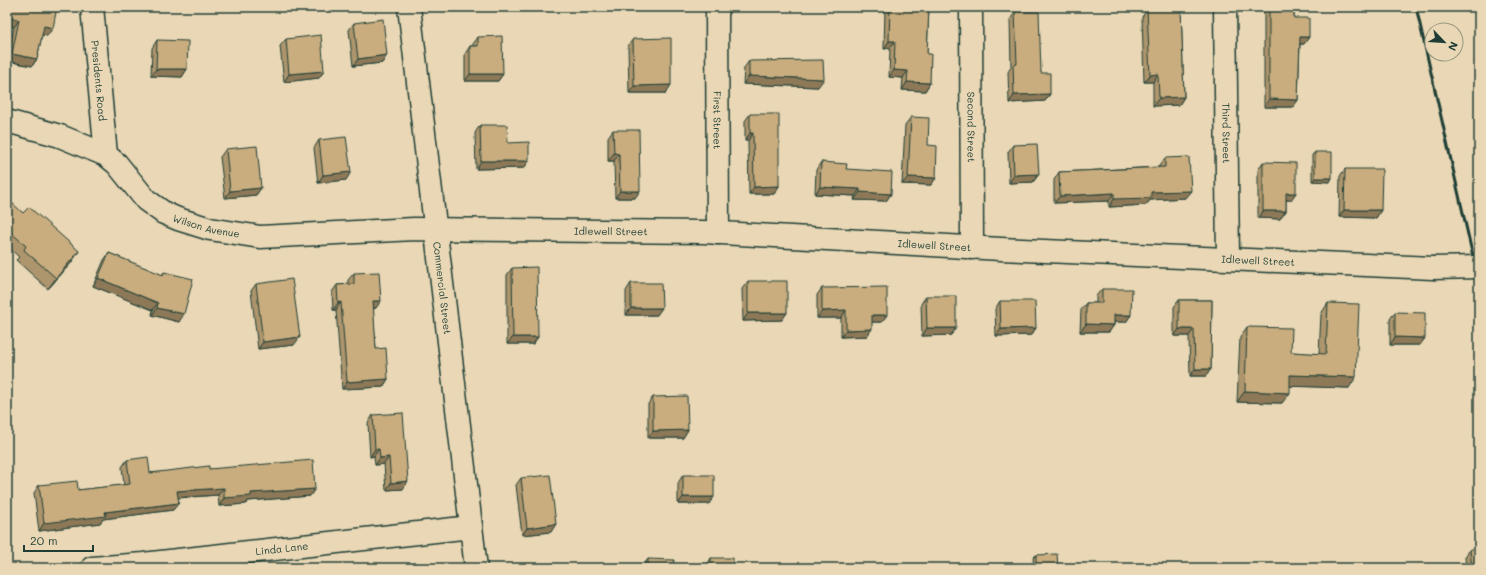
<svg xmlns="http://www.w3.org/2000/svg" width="1486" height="575" viewBox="0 0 1486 575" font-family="Mali,sans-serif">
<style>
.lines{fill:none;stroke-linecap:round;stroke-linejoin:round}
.minor-casing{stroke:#1f3d34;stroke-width:25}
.secondary-casing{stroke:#1f3d34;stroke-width:25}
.minor{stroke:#e9d7b5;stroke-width:22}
.secondary{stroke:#e9d7b5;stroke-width:22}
.rail{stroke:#1f3d34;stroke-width:3}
.minor-bridge-casing{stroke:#1f3d34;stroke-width:25;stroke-linecap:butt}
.minor-bridge{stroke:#e9d7b5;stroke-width:22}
.wall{fill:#ad956d;stroke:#1f3d34}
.shaded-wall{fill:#8d7959;stroke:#1f3d34}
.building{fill:#c9ad7f;stroke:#1f3d34}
.labels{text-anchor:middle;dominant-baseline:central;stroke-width:3;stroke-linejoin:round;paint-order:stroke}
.street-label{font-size:10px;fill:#1f3d34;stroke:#e9d7b5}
</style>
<rect width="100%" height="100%" fill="#e9d7b5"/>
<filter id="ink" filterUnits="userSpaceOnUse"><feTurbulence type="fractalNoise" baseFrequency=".025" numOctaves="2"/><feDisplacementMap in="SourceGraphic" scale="8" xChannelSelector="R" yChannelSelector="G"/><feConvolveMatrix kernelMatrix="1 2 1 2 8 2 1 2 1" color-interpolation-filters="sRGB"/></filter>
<g filter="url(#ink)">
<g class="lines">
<g class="minor-casing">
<g id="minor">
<path id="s1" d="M92 7 106 155"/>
<path id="s2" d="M717 7 718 233"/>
<path id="s3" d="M971 7 972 248"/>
<path id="s4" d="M1225 7 1228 258"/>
<path id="s5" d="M7 121 60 136 106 155 117 164 146 200 164 213 178 219 210 229 260 237 414 229 704 232 1001 249 1433 268"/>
<path id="s6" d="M92 568 143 564 471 527"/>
</g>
</g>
<g class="secondary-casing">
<g id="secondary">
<path id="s7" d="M409 7 476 568"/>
</g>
</g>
<use href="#minor" class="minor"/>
<use href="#secondary" class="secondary"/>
<path class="rail" d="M1416 7 1479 283"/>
<g class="minor-bridge-casing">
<path id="minor-bridge" d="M1433 268 1479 267"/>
</g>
<use href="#minor-bridge" class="minor-bridge"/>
</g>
<path class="wall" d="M7 7 47 36 42 35 37 59 32 66 7 61 14 27 7 25Z
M885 7H929L927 54 930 83 925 91 902 90 903 78 889 77 890 48 884 49Z
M1148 7H1181L1184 97 1179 105 1153 106V82H1144L1142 17 1147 9H1149Z
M1264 7H1294V18L1309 37 1304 44H1300L1298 100 1293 107H1264Z
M1015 12 1050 94 1045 101 1009 103 1008 72 1011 67 1010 20Z
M354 23 387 55 382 63 353 66 349 30Z
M478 37 503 74 498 81H465V54L470 46H473V44Z
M286 39 324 71 319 78 284 82 280 46Z
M633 39 666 93H629L628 46Z
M157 40 187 69 182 77 151 76 152 48Z
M749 61 818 87 743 84 744 68Z
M750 114 779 186 774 194H749L748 141H745V121Z
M911 117 928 145 936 178 931 185 902 184 905 125Z
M480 125 508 143 529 161 524 168 476 169 475 133Z
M613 130 635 198H615L614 161H608V137Z
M319 140 346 180 318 183 314 148Z
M1013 145 1039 174 1033 182 1009 183 1008 152Z
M226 149 261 188 256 195 225 198 220 157Z
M1315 152 1330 182 1312 181V155Z
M1165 158 1185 198 1150 200 1146 205 1109 207V201L1054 203V180L1059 172 1159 167V166Z
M821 162 846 169 891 194 886 201 854 200 855 196 815 194 816 170Z
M1263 162 1291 200H1286V211L1280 219 1258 218V170Z
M1345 169 1381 210 1376 218 1339 217 1340 176Z
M7 208 72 262 48 289 16 260 19 257 7 246Z
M109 253 162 275 164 272 179 322 152 315 153 310 93 286 104 260Z
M512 268 538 337 533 344H507V275Z
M354 273 376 308 373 309 376 349 388 379 383 387 342 389 336 310H333L332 292 337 285 348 284V280Z
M748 281 782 320 743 321 742 289Z
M631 283 657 315H626V291Z
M256 284 294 345 258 349 251 291Z
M822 288 882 322H872L867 336 841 337V318H817V295Z
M1102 289 1131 315 1126 322H1114V325L1109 332H1080L1081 310 1086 303H1096V296Z
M926 296 956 328 951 335 922 336 921 304Z
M1179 300H1212L1211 369 1206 376H1190L1189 336H1174V307Z
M1000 301 1036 328 1031 335 996 336 995 309Z
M1328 303 1349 388 1290 386 1282 403 1237 402 1240 337 1247 327 1291 352 1319 354 1321 314Z
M1395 312 1425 338 1420 345H1390V319Z
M653 397 683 438H648V404Z
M373 415 403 489 386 490 384 464 375 465 374 456 370 457 368 423Z
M127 460 150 473 209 469 310 496 248 501 246 504 219 506 218 495 178 498 173 510 103 519 100 523 39 531 34 493 39 485 78 490 124 485 122 467Z
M683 475 709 504H678V483Z
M521 478 551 532 522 535 516 485Z
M1470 549 1479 568H1466L1465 557Z
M1036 555 1058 568H1034L1033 558Z
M711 558 733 568H707V565Z
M648 559 673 568H643V566Z"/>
<path class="shaded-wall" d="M7 17 19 20 14 27 7 25Z
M44 26 53 28 47 36 39 34Z
M1300 37H1309L1304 44H1295Z
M889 41H895L890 48 884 49Z
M12 54 37 59 32 66 7 61Z
M387 55 382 63 353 66 358 59Z
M156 69H187L182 77 151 76Z
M894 70 908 71 903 78 889 77Z
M324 71 319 78 284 82 289 74Z
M470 74H503L498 81H465Z
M1158 74 1153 82H1144L1150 75Z
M749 76 824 79 818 87 743 84Z
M907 82 930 83 925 91 902 90Z
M671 85 666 93H629L634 86Z
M1050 94 1045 101 1009 103 1014 95Z
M1184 97 1179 105 1153 106 1159 98Z
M1269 99 1298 100 1293 107H1264Z
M750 133H753L748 141H745Z
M614 153 619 154 614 161H608Z
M481 161H529L524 168 476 169Z
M351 172 346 180 318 183 323 175Z
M1039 174 1033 182 1009 183 1014 175Z
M908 177 936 178 931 185 902 184Z
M1315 178H1332L1330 182 1312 181Z
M779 186 774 194H749L754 187Z
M820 187 860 189 855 196 815 194Z
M261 188 256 195 225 198 230 191Z
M620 191H640L635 198H615Z
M1191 191 1185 198 1150 200 1146 205 1109 207 1114 199 1151 192Z
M860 192 891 194 886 201 854 200Z
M1114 193 1109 201 1054 203 1060 196Z
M1286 193H1296L1291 200H1281Z
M1344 210H1381L1376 218 1339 217Z
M1263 211H1286L1280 219 1258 218Z
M79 251 72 262 48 289 56 278Z
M98 278 158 303 153 310 93 286Z
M373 301H381L376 308 368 309Z
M341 302 336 310H333L338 303Z
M157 308 184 314 179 322 152 315Z
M631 308H662L657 315H626Z
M846 310 841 318H817L822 311Z
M748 313H787L782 320 743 321Z
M872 315H887L882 322H866Z
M1114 315H1131L1126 322H1108Z
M1086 324 1114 325 1109 332H1080Z
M927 328H956L951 335 922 336Z
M1036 328 1031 335 996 336 1001 329Z
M872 329 867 336 841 337 846 330Z
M1179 329H1194L1189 336H1174Z
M300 337 294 345 258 349 263 342Z
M513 337H538L533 344H507Z
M1395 337 1425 338 1420 345H1390Z
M1195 369H1211L1206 376H1190Z
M1290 375 1356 377 1349 388 1283 386Z
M388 379 383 387 342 389 347 382Z
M1245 391 1290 393 1282 403 1237 402Z
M688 430 683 438H648L653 431Z
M375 449H379L374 456 370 457Z
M389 457 384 464 375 465 380 458Z
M408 481 403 489 386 490 391 483Z
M224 488 218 495 172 498 177 491Z
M315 489 310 496 248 501 246 504 219 506 224 498 251 493Z
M683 497H714L709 504H678Z
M179 503 173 510 103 519 100 523 39 531 44 523 105 512Z
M556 524 551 532 522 535 527 528Z"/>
<path class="building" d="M7 7H57L53 28 44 26 37 59 12 54 19 20 7 17Z
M890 7H929L927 54H931L930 83 907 82 908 71 894 70 895 41H889Z
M1154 7H1181L1184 97 1159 98 1158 74 1150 75 1147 9H1154Z
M1269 7H1294V18H1309V37H1300L1298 100 1269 99Z
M1015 12H1039L1041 73H1050V94L1014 95 1013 65 1017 64Z
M383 19 387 55 358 59 354 23Z
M321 35 324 71 289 74 286 39Z
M502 36 503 74H470V46H478V37Z
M671 38V85L634 86 633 39Z
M157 40 188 41 187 69H156Z
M823 60 824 79 749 76V61Z
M750 114H779V186L754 187 753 133H750Z
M911 117 929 118 928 145 937 146 936 178 908 177Z
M480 125H507L508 143 529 142V161H481Z
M613 130H639L640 191H620L619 154 614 153Z
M346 137 351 172 323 175 319 140Z
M1037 144 1039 174 1014 175 1013 145Z
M257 146 261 188 230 191 226 149Z
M1315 152H1332V178H1315Z
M1189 157 1191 191 1151 192V198L1114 199V193L1060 196 1059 172 1165 167V158Z
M821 162 847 164 846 169 892 172 891 194 860 192V189L820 187Z
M1263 162 1296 163V193H1286V211H1263Z
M1345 169H1382L1381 210H1344Z
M12 203 23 213 29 207 79 251 56 278 24 250 26 246 7 229V208Z
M109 253 163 275 164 272 193 279 184 314 157 308 158 303 98 278Z
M537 267 538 337H513L512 268Z
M379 272 381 301H373L376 349 386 348 388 379 347 382 341 302 338 303 337 285 354 284V273Z
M292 279 300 337 263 342 256 284Z
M748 281H787V313H748Z
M631 283H661L662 308H631Z
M887 287V315H872V329L846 330V310L822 311V288Z
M1102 289H1132L1131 315H1114V325L1086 324V303H1102Z
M926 296H956V328H927Z
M1179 300H1212L1211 369H1195L1194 329H1179Z
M1000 301H1035L1036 328 1001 329Z
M1328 303 1359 304 1356 377 1290 375V393L1245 391 1247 327 1292 328 1291 352 1326 354Z
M1395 312 1425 313V338L1395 337Z
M687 396 688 430 653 431V397Z
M403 413 408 481 391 483 389 457 380 458 379 449H375L373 415Z
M148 457 150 473 209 466V469L313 460 315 489 251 493V496L224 498V488L177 491 179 503 105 512 106 516 44 523 39 485 77 481 78 490 130 484 127 460Z
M550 475 556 524 527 528 521 478Z
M683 475H714V497H683Z
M1470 549H1479V568H1472Z
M1057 554 1058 568H1036V555Z
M711 558H733V568H711Z
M648 559 674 560 673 568H648Z"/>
</g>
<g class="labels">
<g class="street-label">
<text stroke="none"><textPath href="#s1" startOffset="74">Presidents Road</textPath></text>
<text stroke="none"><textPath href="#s2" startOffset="113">First Street</textPath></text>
<text stroke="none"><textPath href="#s3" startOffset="120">Second Street</textPath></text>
<text stroke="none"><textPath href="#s4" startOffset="126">Third Street</textPath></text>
<text stroke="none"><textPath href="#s5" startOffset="232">Wilson Avenue</textPath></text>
<text stroke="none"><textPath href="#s5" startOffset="638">Idlewell Street</textPath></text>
<text stroke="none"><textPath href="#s5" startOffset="962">Idlewell Street</textPath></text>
<text stroke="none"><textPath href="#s5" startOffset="1286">Idlewell Street</textPath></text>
<text stroke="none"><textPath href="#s7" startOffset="283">Commercial Street</textPath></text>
<text stroke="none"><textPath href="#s6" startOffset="191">Linda Lane</textPath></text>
</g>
</g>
<rect width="1486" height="575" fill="none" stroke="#e9d7b5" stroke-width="24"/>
<rect x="12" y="12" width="1462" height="551" fill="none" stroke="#1f3d34" stroke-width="1.5" filter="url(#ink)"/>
<g transform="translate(1444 42) rotate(115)"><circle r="19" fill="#e9d7b5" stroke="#989981"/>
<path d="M0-3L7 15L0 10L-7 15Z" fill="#1f3d34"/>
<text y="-6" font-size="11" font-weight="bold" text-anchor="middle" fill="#1f3d34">N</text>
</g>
<path d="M24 545v6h69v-6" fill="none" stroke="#1f3d34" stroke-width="2"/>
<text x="30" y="545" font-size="12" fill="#1f3d34" stroke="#e9d7b5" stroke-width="3" paint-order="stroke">20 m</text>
</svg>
